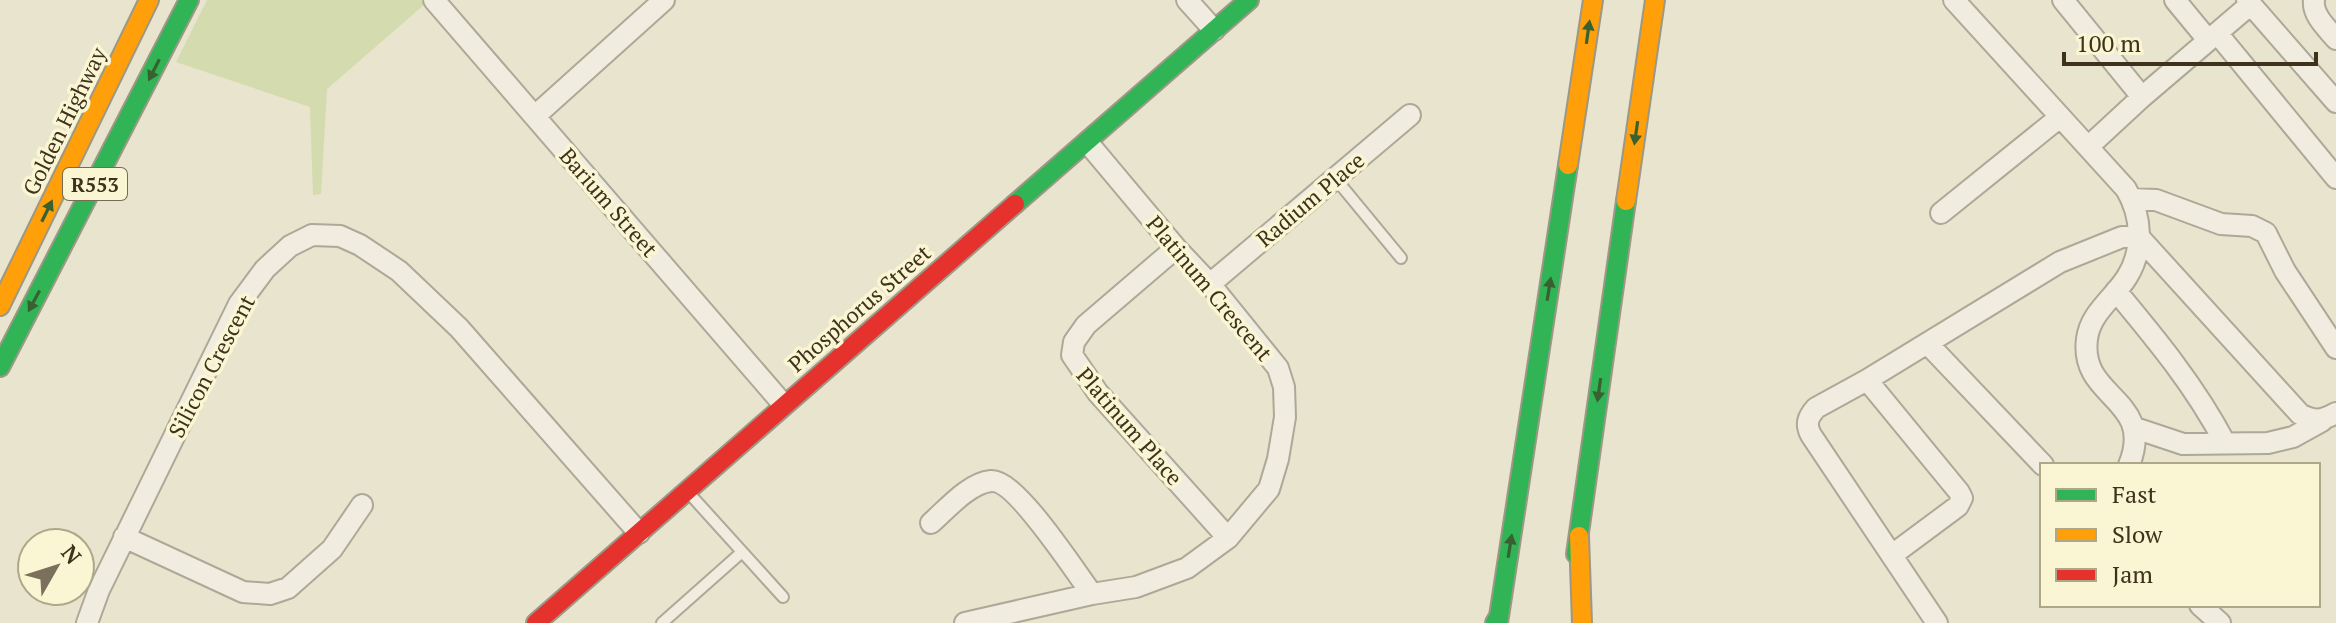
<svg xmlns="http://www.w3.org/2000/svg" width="2336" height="623" viewBox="0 0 2336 623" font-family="'PT Serif',serif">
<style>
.green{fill:#d3dbaf}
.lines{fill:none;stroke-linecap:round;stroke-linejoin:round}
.lane-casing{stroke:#ada897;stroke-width:14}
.street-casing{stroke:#ada897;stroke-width:24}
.fast-casing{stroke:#9d9886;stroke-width:22}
.slow-casing{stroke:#9d9886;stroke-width:22}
.jam-casing{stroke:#9d9886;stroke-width:22}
.lane{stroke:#f0ede0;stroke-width:10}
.street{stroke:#f0ede0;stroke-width:20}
.fast{stroke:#30b455;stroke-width:18}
.slow{stroke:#ff9f0a;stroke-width:18}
.jam{stroke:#e5322d;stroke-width:18}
.oneway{fill:#396031}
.labels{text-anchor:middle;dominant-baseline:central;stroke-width:7;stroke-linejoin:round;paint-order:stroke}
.shield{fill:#faf5d3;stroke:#766c54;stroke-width:2}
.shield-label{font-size:20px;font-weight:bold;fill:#3e321d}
.street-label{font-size:22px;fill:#3e321d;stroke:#faf5d3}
</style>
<rect width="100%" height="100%" fill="#e8e4ce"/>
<path class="green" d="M207 0H421L425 4 327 89 321 194 313 195 310 107 176 62Z"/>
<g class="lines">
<g class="lane-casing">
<path id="lane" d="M1335 178 1401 258
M688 492 783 597
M662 623 742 552"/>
</g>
<g class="street-casing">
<path id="street" d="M434 0 783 404
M1187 0 1214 30
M1954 0 2126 189C2142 216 2144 250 2127 277 2114 298 2090 313 2087 339 2079 399 2156 398 2129 465
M2063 0 2142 97
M2175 0 2208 40
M2247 0 2336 102
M2314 0C2312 15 2327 28 2336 39
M2217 33 2336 178
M535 116 664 0
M2088 147 2142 97 2251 4
M2131 199 2156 200 2221 224 2252 226 2266 233 2285 271 2336 348
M1941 213 2060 117
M1176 248 1086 325 1074 342 1072 355 1098 393 1228 538
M1210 284 1410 115
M2116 291C2156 339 2195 386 2225 443
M1928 344 2043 465
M1867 380 1959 492 1962 498 1958 506 1892 555
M2135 428 2183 444 2268 443 2293 437 2322 421
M931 523C947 509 969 483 991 481 1016 479 1076 573 1092 594
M124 537 243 592 270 594 288 588 332 549 362 505
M2200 605 2220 623
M87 623 99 590 239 304 265 269 290 246 312 235 340 236 360 245 399 271 459 328 639 533
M965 623 1092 594 1136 587 1187 568 1228 538 1269 489 1278 459 1285 417 1284 387 1278 368 1210 284 1176 248 1088 143
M1937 623 1811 435C1805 424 1808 417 1816 408L1867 380 2060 262 2122 237H2139L2300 414C2315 422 2322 421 2336 413"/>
</g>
<g class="fast-casing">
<path id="fast" d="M1015 204 1249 0
M0 367 189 0
M1576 554 1626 201
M1495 623 1499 616
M1498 623 1568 165"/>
</g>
<g class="slow-casing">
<path id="slow" d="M1568 165 1593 0
M1626 201 1655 0
M0 306 149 0
M1579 536 1582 623"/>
</g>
<g class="jam-casing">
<path id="jam" d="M536 623 1015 204"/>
</g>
<use href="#lane" class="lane"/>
<use href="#street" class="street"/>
<use href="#fast" class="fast"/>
<use href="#slow" class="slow"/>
<use href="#jam" class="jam"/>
</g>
<defs><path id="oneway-solid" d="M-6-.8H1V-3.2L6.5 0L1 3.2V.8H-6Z" transform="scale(2)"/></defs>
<g class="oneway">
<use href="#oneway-solid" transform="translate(1588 32) rotate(-82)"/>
<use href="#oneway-solid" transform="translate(154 70) rotate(117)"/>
<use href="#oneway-solid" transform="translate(1636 133) rotate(98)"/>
<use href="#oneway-solid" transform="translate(47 211) rotate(-64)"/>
<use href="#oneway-solid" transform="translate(1549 289) rotate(-81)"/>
<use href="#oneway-solid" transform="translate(34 301) rotate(118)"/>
<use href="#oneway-solid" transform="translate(1599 390) rotate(98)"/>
<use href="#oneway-solid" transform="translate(1510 546) rotate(-81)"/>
</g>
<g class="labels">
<rect class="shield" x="63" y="168" width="64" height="32" rx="6"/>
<g class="shield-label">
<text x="95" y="184">R553</text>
</g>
<g class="street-label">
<text transform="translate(64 121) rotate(-64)">Golden Highway</text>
<text transform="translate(1310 199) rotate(-40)">Radium Place</text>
<text transform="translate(609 202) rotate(49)">Barium Street</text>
<text transform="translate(1210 288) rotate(50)">Platinum Crescent</text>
<text transform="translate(859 308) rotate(-41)">Phosphorus Street</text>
<text transform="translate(211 366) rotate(-62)">Silicon Crescent</text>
<text transform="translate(1130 426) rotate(49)">Platinum Place</text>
</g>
</g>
<rect x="2040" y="463" width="280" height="144" fill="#faf5d3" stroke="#afa78a" stroke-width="2"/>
<rect x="2056" y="489" width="40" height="12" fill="#30b455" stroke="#afa78a" stroke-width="2"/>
<text x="2112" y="503" font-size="24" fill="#3e321d">Fast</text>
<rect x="2056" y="529" width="40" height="12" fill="#ff9f0a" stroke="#afa78a" stroke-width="2"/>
<text x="2112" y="543" font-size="24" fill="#3e321d">Slow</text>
<rect x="2056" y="569" width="40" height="12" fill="#e5322d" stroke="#afa78a" stroke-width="2"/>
<text x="2112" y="583" font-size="24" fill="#3e321d">Jam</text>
<g transform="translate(56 567) rotate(51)"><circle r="38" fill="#faf5d3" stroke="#afa78a" stroke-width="2"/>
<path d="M0-6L14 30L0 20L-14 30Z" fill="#7a705b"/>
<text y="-12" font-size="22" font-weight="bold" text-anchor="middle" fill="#3e321d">N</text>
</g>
<path d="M2064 52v12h252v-12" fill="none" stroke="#3e321d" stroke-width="4"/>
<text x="2076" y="52" font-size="24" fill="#3e321d" stroke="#faf5d3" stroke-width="6" paint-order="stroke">100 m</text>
</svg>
